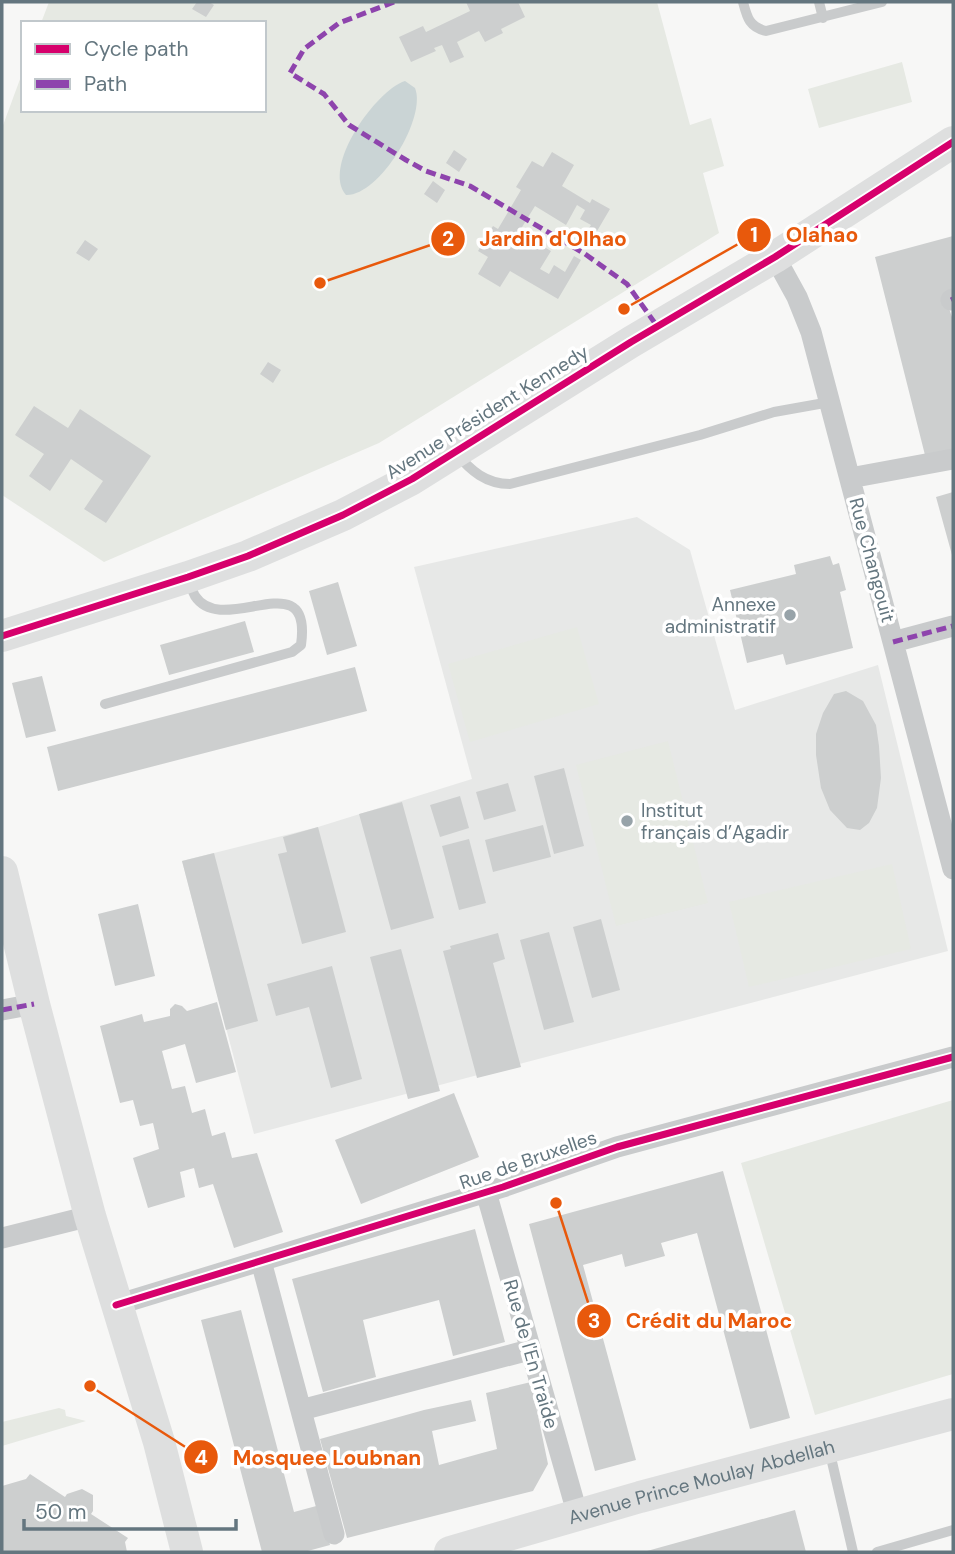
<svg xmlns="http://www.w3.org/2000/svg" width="955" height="1554" viewBox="0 0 955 1554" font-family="'DM Sans',sans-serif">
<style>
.built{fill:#e7e8e7}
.green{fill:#e6e9e3}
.water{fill:#cad4d5}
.building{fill:#cdcfcf}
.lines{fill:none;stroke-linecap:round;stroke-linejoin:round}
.lane{stroke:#c9cbcc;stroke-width:10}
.street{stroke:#c9cbcc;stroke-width:21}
.secondary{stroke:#dedfdf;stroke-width:32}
.quiet{stroke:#8e44ad;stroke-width:5;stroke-dasharray:10 5;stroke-linecap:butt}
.cycleway-casing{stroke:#fff;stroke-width:11}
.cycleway{stroke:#d6006c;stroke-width:7}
.poi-dot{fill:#97a3a9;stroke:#fff;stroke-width:2.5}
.labels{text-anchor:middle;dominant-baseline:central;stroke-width:7;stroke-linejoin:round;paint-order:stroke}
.street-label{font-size:19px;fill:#64767f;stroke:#fff}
.poi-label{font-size:19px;fill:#64767f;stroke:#fff;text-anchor:end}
.leader{fill:none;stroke:#e8590c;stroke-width:2.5}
.callout-dot{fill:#e8590c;stroke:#fff;stroke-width:2.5}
.mark-label{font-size:21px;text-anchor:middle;font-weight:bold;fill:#fff}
.callout-label{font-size:21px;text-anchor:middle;font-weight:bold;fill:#e8590c;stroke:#fff;stroke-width:7;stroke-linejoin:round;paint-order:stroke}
</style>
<rect width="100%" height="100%" fill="#f7f7f6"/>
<path class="built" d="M637 517 690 550 735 710 878 665 948 951 254 1134 182 861 318 827 472 779 414 567Z"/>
<path class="green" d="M49 2H657L690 125 711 118 724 166 703 173 719 233 379 443 104 562 2 495V128L23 71V110H264V23H41Z
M902 62 912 102 819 128 808 89Z
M577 627 599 704 470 742 448 664Z
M668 741 708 903 616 926 576 765Z
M892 864 911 949 749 987 729 902Z
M953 1100V1374L815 1415 741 1163Z
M59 1408 65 1410 66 1416 86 1421 2 1446V1422Z"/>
<path class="water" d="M405 81 415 88C427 118 379 196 346 195 321 167 376 90 405 81Z"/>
<path class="building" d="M197 2H209L214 5 206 17 192 9Z
M466 2H518L525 17 501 29 503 33 485 42 479 31 457 42 464 57 450 63 442 45 434 48 436 51 411 62 399 37 423 26 426 32 470 11Z
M454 150 467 159 459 172 446 163Z
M552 152 574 165 562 186 590 203 592 199 610 209 590 243 582 239 591 225 580 219 585 210 577 205 566 225 535 206 519 232 551 251 540 269 549 274 554 265 565 272 574 256 581 260 558 299 510 271 500 287 478 274 488 257 478 251 493 226 498 229 521 190 516 187 532 161 543 167Z
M433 181 445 190 437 203 424 194Z
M953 236V295L945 297 953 320V456L927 463 875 257Z
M85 240 98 249 89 261 76 253Z
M268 362 281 370 273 383 260 374Z
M34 406 68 428 80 409 151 456 106 523 84 509 103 481 71 459 50 491 29 476 44 454 15 435Z
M953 492V555H952L936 497Z
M830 556 833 565 839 563 846 590 840 592 853 648 786 665 783 654 747 663 730 590 796 574 794 565Z
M338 582 357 646 327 655 309 591Z
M245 621 254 652 169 675 160 645Z
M355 667 367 711 58 791 47 747Z
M42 676 56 731 26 738 12 683Z
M846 691 863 701 876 725 879 746 881 778 877 808 869 823 860 830 847 828 830 810 821 788 816 755V734L823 713 834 694Z
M564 768 584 846 554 854 534 776Z
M508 783 516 811 484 820 476 792Z
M460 796 469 828 440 837 430 805Z
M402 802 434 918 391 930 359 814Z
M543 825 551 857 493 872 485 840Z
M318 827 346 932 302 944 278 854 287 852 283 837Z
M469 839 486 903 459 910 442 846Z
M214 853 258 1021 226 1030 182 861Z
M138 904 155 976 115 986 98 914Z
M601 919 620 990 592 998 573 927Z
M549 932 574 1022 544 1030 520 940Z
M498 933 505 959 493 963 521 1067 477 1078 443 951 451 949 450 946Z
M401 949 440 1091 408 1099 370 957Z
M332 966 362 1079 331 1088 309 1007 276 1016 267 984Z
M217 1002 236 1072 196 1083 185 1044 162 1051 172 1089 185 1086 192 1113 205 1109 212 1136 225 1132 232 1158 257 1153 283 1232 234 1248 213 1184 199 1188 194 1168 180 1172 185 1197 148 1208 133 1158 159 1149 153 1123 140 1126 133 1100 120 1103 100 1026 142 1014 144 1022 170 1016V1009L175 1004 182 1006 187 1011Z
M454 1093 479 1157 361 1204 335 1140Z
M723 1171 790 1418 750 1429 697 1233 661 1243 665 1256 625 1267 622 1254 583 1265 636 1460 595 1471 529 1224Z
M475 1229 505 1342 453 1356 439 1300 363 1320 376 1377 323 1392 292 1279Z
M241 1310 294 1512 320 1505 330 1545 304 1552H262L201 1320Z
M531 1382 548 1464 533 1491 347 1538 320 1439 424 1410 471 1400 476 1421 432 1431 439 1465 482 1453 497 1449 486 1393Z
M30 1474 65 1497 67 1494 82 1489 93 1495V1511L91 1514 128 1538 125 1542 127 1552H2V1486L26 1479Z
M795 1510 806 1552H647V1551Z"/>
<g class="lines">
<path class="lane" d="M743 2C747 17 749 27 766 31L882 2
M819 2 823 18
M456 453C471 471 486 484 510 484L700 435 774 412 830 402
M105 704 292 652 301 645C313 560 223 639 195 596 192 591 190 585 189 580
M829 1449 853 1552
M877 1552 953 1530"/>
<path class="street" d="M775 257 797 297 811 332 953 869
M951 300 953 299
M850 478 953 459
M893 642 953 626
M2 1010 34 1004
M486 1192 578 1516
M2 1238 90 1216
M261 1261 334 1534
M116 1305 503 1187 617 1147 953 1057
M301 1410 529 1350"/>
<g class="secondary">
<path d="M2 636 188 577 248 556 343 515 412 479 631 342 775 257 953 142"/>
<path d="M2 872 34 1004 90 1216 159 1442 187 1552"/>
<path id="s1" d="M450 1552 640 1497 953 1414"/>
</g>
<path class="quiet" d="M394 2 339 23 304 49 290 73 324 94 349 125 406 160 426 171 470 186 585 254 627 284 657 326
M951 300 953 299
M893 642 953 626
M2 1010 34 1004"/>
<g class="cycleway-casing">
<path id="cycleway" d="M2 636 188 577 248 556 343 515 412 479 631 342 775 257 953 142
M116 1305 503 1187 617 1147 953 1057"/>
</g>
<use href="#cycleway" class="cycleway"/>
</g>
<g class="poi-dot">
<circle cx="790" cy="615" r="7"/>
<circle cx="627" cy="821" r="7"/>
</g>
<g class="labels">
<g class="street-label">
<text transform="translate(487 412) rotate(-32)">Avenue Président Kennedy</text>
<text transform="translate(872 560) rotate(75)">Rue Changouit</text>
<text transform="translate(528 1160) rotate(-19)">Rue de Bruxelles</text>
<text transform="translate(531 1354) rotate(74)">Rue de l'En Traide</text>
<text stroke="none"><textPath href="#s1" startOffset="261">Avenue Prince Moulay Abdellah</textPath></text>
</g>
<g class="poi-label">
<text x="776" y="604">Annexe<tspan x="776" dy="22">administratif</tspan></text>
<text x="641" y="810" text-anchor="start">Institut<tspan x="641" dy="22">français d’Agadir</tspan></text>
</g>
</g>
<path class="leader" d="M624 309L754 235M320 283L448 239M556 1203L594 1321M90 1386L201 1457"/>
<g class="callout-dot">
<circle cx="624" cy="309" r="7"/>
<circle cx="320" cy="283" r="7"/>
<circle cx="556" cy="1203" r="7"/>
<circle cx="90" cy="1386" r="7"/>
<circle cx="754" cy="235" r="18"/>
<circle cx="448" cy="239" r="18"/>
<circle cx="594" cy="1321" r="18"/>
<circle cx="201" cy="1457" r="18"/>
</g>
<g class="mark-label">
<text x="754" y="242">1</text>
<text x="448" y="246">2</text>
<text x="594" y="1328">3</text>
<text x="201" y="1465">4</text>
</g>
<g class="callout-label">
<text x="822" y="242">Olahao</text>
<text x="553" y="246">Jardin d'Olhao</text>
<text x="709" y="1328">Crédit du Maroc</text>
<text x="327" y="1465">Mosquee Loubnan</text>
</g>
<rect width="955" height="1554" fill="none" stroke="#64767f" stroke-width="7"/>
<rect x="21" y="21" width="245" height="91" fill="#ffffff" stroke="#c1c8cc" stroke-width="2"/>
<rect x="35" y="44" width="35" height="10" fill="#d6006c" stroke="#c1c8cc" stroke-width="2"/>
<text x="84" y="56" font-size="21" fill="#64767f">Cycle path</text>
<rect x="35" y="79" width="35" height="10" fill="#8e44ad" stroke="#c1c8cc" stroke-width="2"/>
<text x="84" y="91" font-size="21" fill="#64767f">Path</text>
<path d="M24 1519v10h212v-10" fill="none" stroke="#64767f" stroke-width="3.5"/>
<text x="35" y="1519" font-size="21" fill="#64767f" stroke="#ffffff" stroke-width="5" paint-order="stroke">50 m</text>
</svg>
